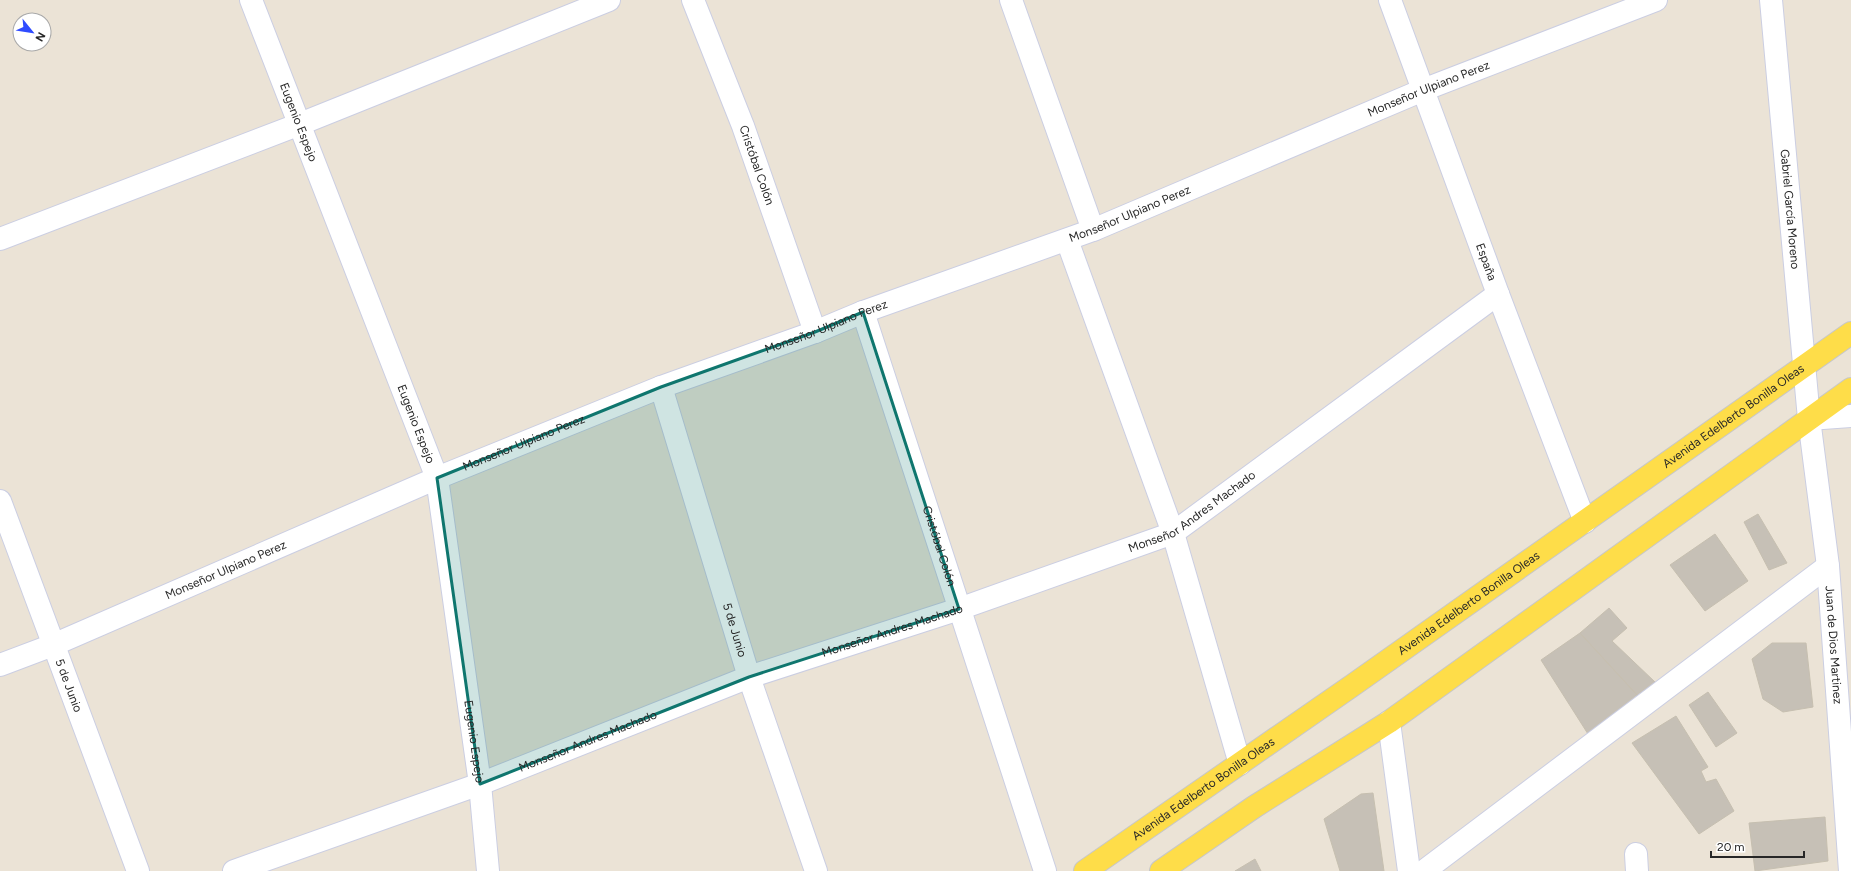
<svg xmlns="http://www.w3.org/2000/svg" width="1851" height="871" viewBox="0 0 1851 871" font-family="Figtree,sans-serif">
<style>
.building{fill:#c6c0b6;stroke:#c6bfb0}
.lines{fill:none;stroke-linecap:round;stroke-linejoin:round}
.minor-casing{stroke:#cbcee2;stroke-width:24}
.major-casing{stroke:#c7c7c7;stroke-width:24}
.minor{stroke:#fff;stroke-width:22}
.major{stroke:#fedd49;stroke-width:22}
.marked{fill:#0f766e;fill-opacity:0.2;stroke:#0f766e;stroke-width:3;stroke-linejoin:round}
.labels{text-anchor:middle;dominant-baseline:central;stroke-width:3.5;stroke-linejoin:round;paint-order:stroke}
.street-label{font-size:12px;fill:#272727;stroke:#fff}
</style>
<rect width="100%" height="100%" fill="#ebe3d6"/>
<path class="building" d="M1758 514 1787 563 1769 570 1744 522Z
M1715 534 1748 581 1705 611 1670 565Z
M1609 608 1627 628 1612 641 1655 682 1637 695 1580 633Z
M1580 633 1637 695 1588 734 1541 660Z
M1772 643H1806L1813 707 1783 712 1763 699 1752 659Z
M1708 692 1737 733 1716 747 1689 705Z
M1676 716 1708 767 1701 771 1706 782 1716 779 1734 811 1699 834 1632 743Z
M1373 793 1384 871H1340L1324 819 1361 794Z
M1825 817 1828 861 1755 871 1749 823Z
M1255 859 1261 871H1235Z"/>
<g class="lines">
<g class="minor-casing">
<g id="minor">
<path id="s1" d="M251 0 437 478 480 784 488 871"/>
<path id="s2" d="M693 0 743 126 815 332"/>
<path d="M1011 0 1093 230"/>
<path id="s3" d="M1390 0 1498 294 1585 522"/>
<path id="s4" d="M1771 0 1809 419 1828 566 1850 871"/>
<path d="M0 239 300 124 609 0"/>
<path d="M1067 240 1173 533 1240 764"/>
<path id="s5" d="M863 312 1045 871"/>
<path id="s6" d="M661 387 749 677 816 871"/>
<path d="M1809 419 1851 416"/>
<path id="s7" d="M0 501 138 871"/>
<path id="s8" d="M0 665 53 645 437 478 661 387 815 332 863 312 1093 230 1423 90 1656 0"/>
<path d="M1389 722 1409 871"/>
<path d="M1636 854 1637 871"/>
<path id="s9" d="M234 871 480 784 749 677 959 609 1173 533 1498 294"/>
<path d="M1424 871 1828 566"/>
</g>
</g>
<g class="major-casing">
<g id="major">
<path id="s10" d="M1085 871 1353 685 1851 333"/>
<path d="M1161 871 1254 807 1389 722 1851 389"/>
</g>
</g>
<use href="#minor" class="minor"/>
<use href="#major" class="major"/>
</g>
<path class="marked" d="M863 312 959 609 749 677 480 784 437 478 661 387 815 332Z"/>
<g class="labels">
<g class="street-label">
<text stroke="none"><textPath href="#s8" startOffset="1541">Monseñor Ulpiano Perez</textPath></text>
<text stroke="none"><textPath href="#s1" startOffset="131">Eugenio Espejo</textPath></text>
<text stroke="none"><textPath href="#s2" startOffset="177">Cristóbal Colón</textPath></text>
<text stroke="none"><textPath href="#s4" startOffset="210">Gabriel García Moreno</textPath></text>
<text stroke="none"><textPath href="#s8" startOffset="1217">Monseñor Ulpiano Perez</textPath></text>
<text stroke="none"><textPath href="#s3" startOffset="279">España</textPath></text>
<text stroke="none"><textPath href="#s8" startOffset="893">Monseñor Ulpiano Perez</textPath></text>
<text stroke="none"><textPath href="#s10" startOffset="792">Avenida Edelberto Bonilla Oleas</textPath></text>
<text stroke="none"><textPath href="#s1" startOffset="455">Eugenio Espejo</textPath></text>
<text stroke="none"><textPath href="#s8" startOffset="569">Monseñor Ulpiano Perez</textPath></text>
<text stroke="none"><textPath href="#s9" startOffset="1025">Monseñor Andres Machado</textPath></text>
<text stroke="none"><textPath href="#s5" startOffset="246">Cristóbal Colón</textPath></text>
<text stroke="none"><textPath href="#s8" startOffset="245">Monseñor Ulpiano Perez</textPath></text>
<text stroke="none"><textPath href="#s10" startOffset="468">Avenida Edelberto Bonilla Oleas</textPath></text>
<text stroke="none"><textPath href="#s6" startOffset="254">5 de Junio</textPath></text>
<text stroke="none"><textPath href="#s9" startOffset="701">Monseñor Andres Machado</textPath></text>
<text stroke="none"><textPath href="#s4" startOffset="648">Juan de Dios Martinez</textPath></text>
<text stroke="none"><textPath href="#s7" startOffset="197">5 de Junio</textPath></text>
<text stroke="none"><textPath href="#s1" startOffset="779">Eugenio Espejo</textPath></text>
<text stroke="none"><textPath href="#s9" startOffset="377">Monseñor Andres Machado</textPath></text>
<text stroke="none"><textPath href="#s10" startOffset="144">Avenida Edelberto Bonilla Oleas</textPath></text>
</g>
</g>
<g transform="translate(32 32) rotate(120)"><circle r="19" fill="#ffffff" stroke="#a9a9a9"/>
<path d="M0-3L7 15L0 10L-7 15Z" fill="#2f4bff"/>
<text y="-6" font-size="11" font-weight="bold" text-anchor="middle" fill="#272727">N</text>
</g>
<path d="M1711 851v6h93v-6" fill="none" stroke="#272727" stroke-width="2"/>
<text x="1717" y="851" font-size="12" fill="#272727" stroke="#ffffff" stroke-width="3" paint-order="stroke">20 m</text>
</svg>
